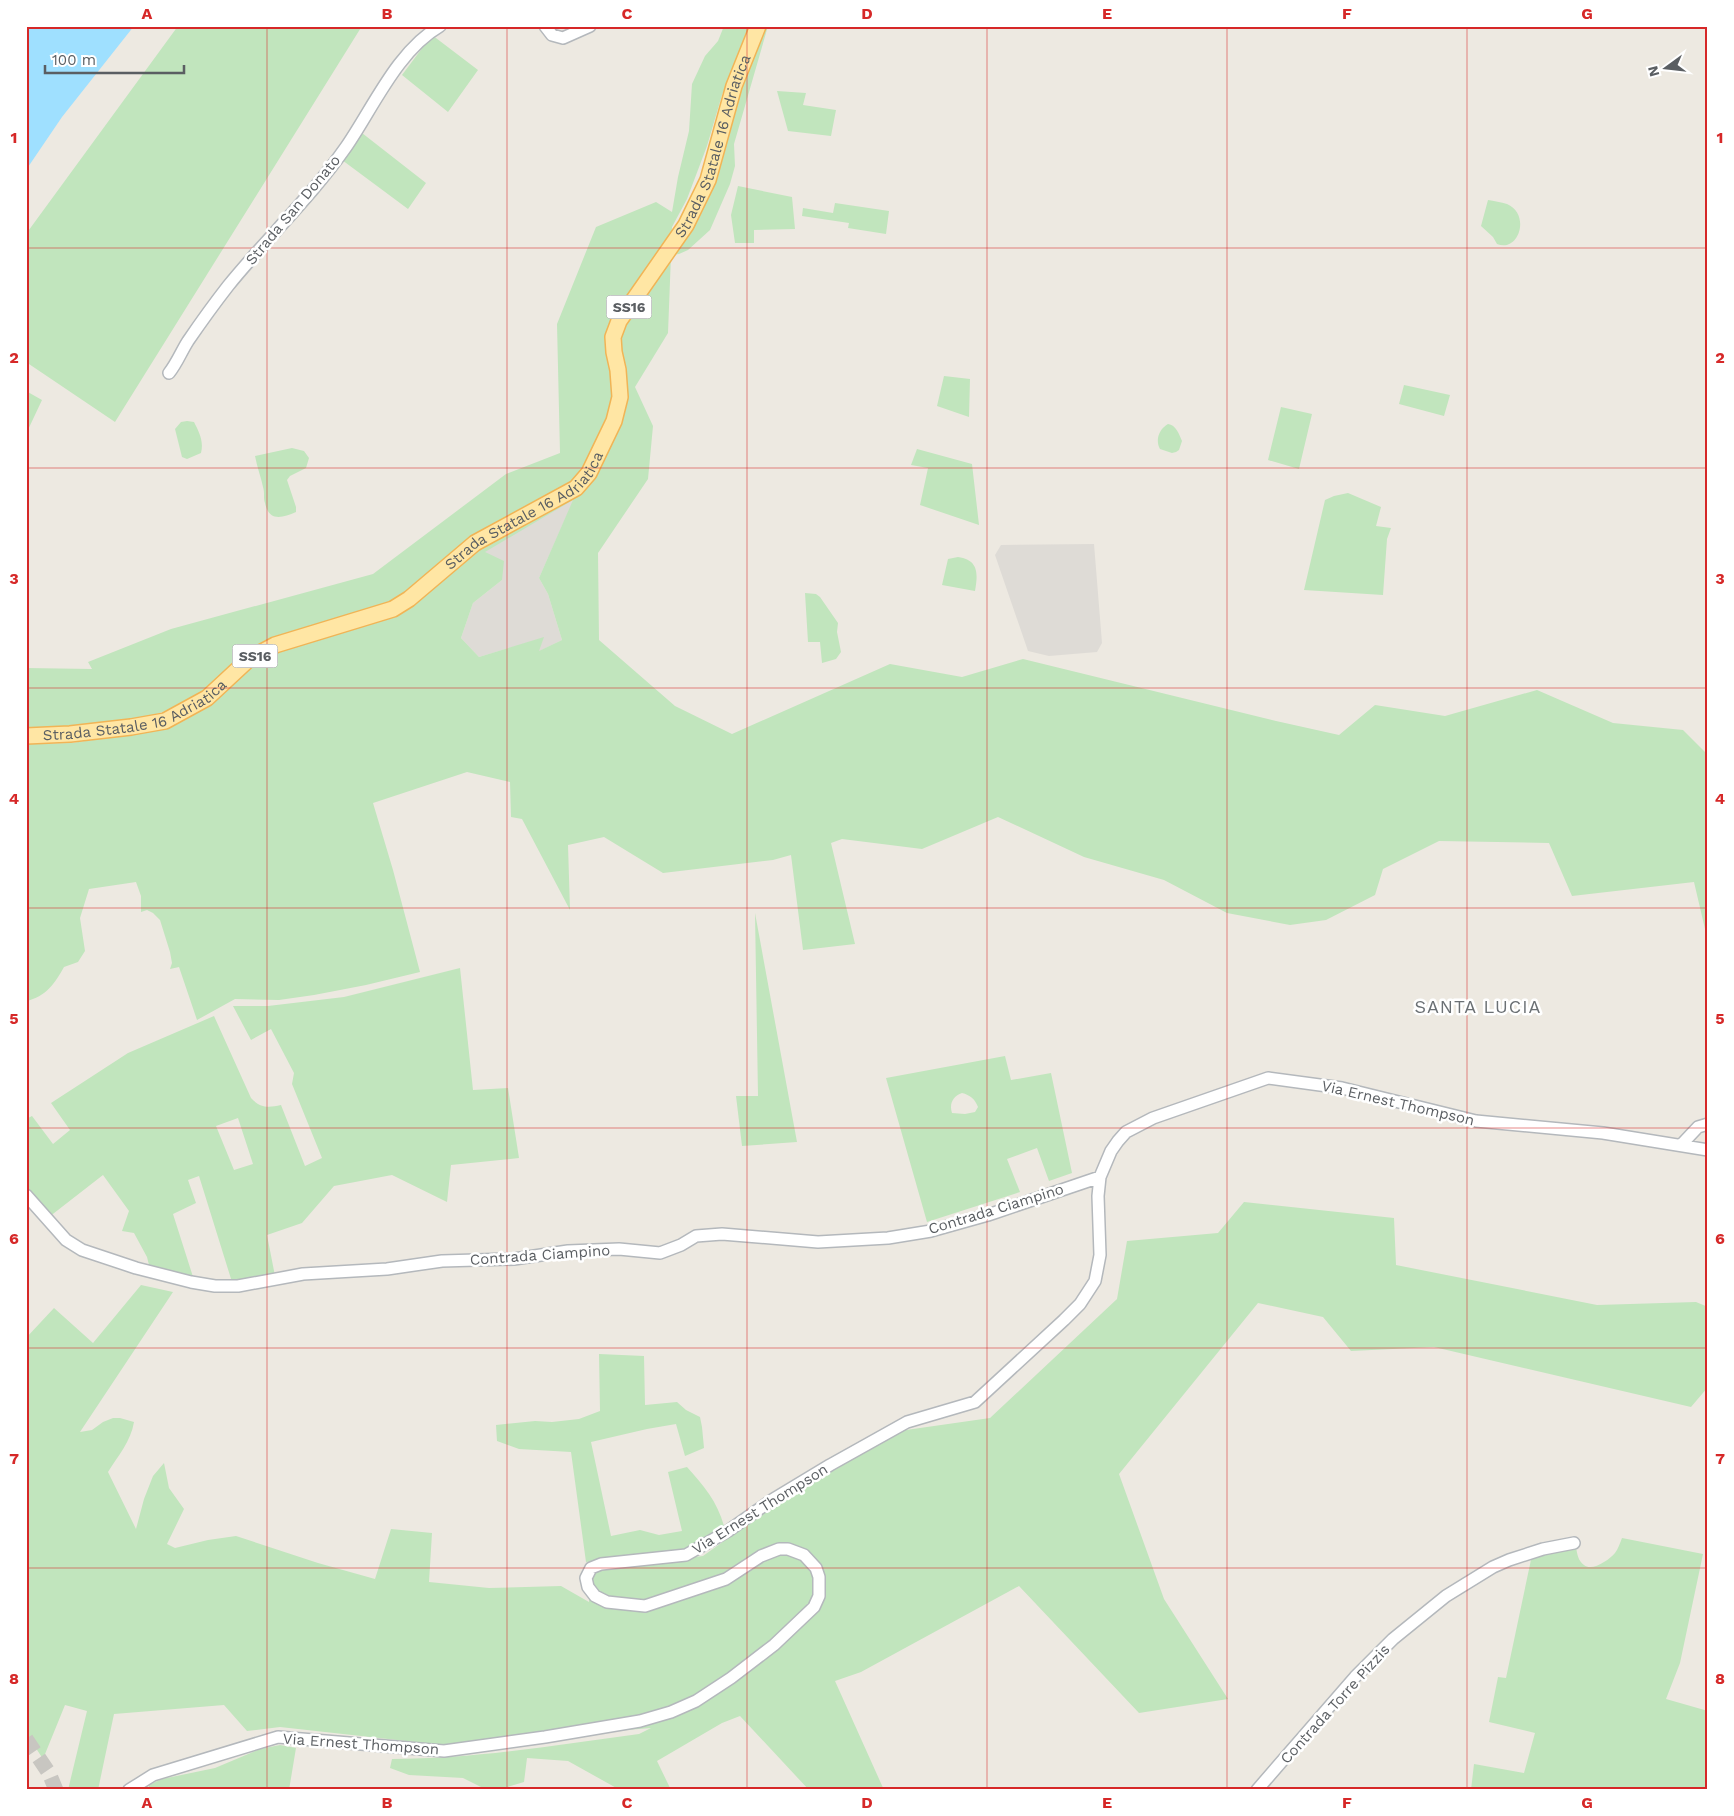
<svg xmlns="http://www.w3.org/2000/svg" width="1734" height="1816" viewBox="0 0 1734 1816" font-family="'Work Sans',sans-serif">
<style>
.industrial{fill:#dedbd6}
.green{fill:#c1e5bd;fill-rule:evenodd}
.water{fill:#9fe0ff}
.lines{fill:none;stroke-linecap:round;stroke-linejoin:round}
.major-tunnel{stroke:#c8c6c1;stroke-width:15;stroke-dasharray:15 8;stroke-linecap:butt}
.minor-casing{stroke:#b4b8bc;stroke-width:14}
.major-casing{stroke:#f1b456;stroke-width:18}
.minor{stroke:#fff;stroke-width:11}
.major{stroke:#ffe6a4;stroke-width:15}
.grid{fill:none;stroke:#d62828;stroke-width:1;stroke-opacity:0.55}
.labels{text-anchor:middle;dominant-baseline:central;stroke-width:5;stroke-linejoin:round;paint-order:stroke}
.shield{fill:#fff;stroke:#8c8e91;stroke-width:1}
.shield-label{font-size:14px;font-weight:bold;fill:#5a5e62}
.street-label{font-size:15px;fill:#5a5e62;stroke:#fff}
.quarter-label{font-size:18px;letter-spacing:1px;fill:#6b7074;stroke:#fff}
.neatline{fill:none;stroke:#d62828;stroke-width:2}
.grid-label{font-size:16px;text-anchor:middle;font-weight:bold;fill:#d62828}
</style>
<rect width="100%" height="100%" fill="#ede9e1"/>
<path class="industrial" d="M574 499 539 578 548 594 562 640 538 652 543 638 479 657 461 638 473 603 502 580 484 552Z
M1094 544 1102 643 1097 652 1049 656 1028 651 995 555 1001 545Z"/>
<path class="green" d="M178 26H362L115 422 26 362V234Z
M724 26H749L722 95 707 146 687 199 672 227 671 250 679 241 761 26H768L734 144 735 166 730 184 710 230 688 250 679 254 671 255 668 333 635 387 653 426 648 479 598 553 599 640 675 706 732 734 890 664 962 677 1023 659 1276 721 1339 735 1375 705 1445 716 1537 690 1613 723 1683 730 1708 755V928L1705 929 1694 882 1572 896 1549 843 1439 841 1383 869 1375 895 1326 920 1290 925 1227 913 1164 880 1084 857 998 817 922 849 842 839 831 843 855 944 803 950 791 855 773 860 663 873 604 837 568 845 570 910 522 819 511 817 510 782 467 772 373 803 393 870 420 972 366 985 314 995 279 1000 235 999 197 1020 179 967 170 969 172 963 170 952 160 920 153 913 147 910 141 912V896L136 882 89 889 80 918 85 951 78 962 64 967C55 983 46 997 26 1001V744L71 743 136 734 164 727 238 673 226 670C221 675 216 682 210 687 159 727 88 726 26 729V668L92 669 88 662 171 629 373 574 506 474 560 453 557 324 596 227 656 202 672 212 678 177 689 131 692 84 705 56 718 41ZM573 500 539 578 548 594 562 640 539 651 544 637 479 657 461 638 473 603 502 580 504 561 485 552Z
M432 35 478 70 448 112 402 75Z
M777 91 806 93 803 105 836 110 831 136 788 131Z
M362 133 426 183 408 209 342 160Z
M738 186 792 197 795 229 754 230V243H735L731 215Z
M1488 200C1494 201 1501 202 1507 204 1531 214 1519 253 1497 244L1493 237 1481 226Z
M835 203 889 211 886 234 848 228 849 223 802 216 803 208 833 213Z
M944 376 970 379 969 417 937 406Z
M1404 385 1450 395 1444 416 1399 404Z
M26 391 42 400 26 434Z
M1281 407 1312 414 1299 469 1268 460Z
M187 421 194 422C199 432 204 441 201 453L187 459 182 457 175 429 181 422Z
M1168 424C1176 425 1179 434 1182 441L1179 450 1176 452 1172 453 1160 449C1155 440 1159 429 1168 424Z
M292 448 304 451 309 458 306 468 290 476 287 480 296 507V512C282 518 269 522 265 503 263 498 265 493 263 487 261 477 257 467 255 456Z
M917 449 972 464 979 525 920 505 928 468 911 465Z
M1348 493 1381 507 1376 526 1391 528 1387 539 1383 595 1304 590 1325 500 1334 496Z
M958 557C979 560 978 574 975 591L942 585 948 559Z
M805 593 816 594 820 597 838 623 837 632 841 652 836 659 822 663 820 642H808Z
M755 913 797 1142 742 1146 736 1096H758Z
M460 968 473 1090 508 1088 519 1158 451 1165 447 1202 392 1175 334 1186 302 1223 267 1235 275 1276 232 1282 199 1176 188 1180 196 1203 173 1214 194 1280 150 1269 147 1257 134 1233 122 1231 129 1211 103 1175 49 1217 26 1190V1119L32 1116 53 1144 70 1130 51 1103 128 1053 214 1016 251 1098C260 1108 268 1108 281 1105L305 1166 322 1158 292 1084 294 1073 271 1029 251 1040 233 1006H268L344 997ZM238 1118 253 1164 234 1170 216 1126Z
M1005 1056 1011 1080 1051 1073 1072 1173 1049 1181 1037 1148 1007 1159 1020 1192 927 1222 886 1078ZM962 1093C970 1095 975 1099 978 1107L975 1112 965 1114 952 1113C949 1104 953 1096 962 1093Z
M1244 1202 1394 1218 1396 1265 1597 1305 1696 1302 1708 1307V1387L1691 1407 1434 1347 1351 1351 1323 1317 1258 1303 1119 1474 1164 1599 1228 1699 1139 1713 1019 1586 861 1672 835 1681 884 1790H809L740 1716 722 1723 657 1761 671 1790H620L568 1761 527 1758 524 1782 504 1788H483L463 1778 409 1775 390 1768 392 1759C475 1759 557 1745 639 1734L651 1728 442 1745 280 1727 247 1731 224 1705 114 1714 98 1790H68L87 1711 65 1705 43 1759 26 1733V1338L54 1308 93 1343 141 1285 173 1292 80 1432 92 1430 103 1422 113 1418H120L134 1422C131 1441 118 1456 108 1472L136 1529 144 1499 153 1476 164 1463 169 1488 184 1509 167 1544 175 1548 208 1540 236 1536 318 1563 375 1579 391 1529 432 1533 429 1582 489 1588 561 1586 589 1602 590 1577 597 1569 703 1556 780 1501 899 1431 990 1418 1117 1299 1127 1241 1218 1233Z
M599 1354 644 1356 645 1405 677 1402 686 1410 700 1417 702 1427 704 1448 685 1456 676 1424 647 1429 591 1442 611 1536 640 1530 659 1535 682 1531 668 1472 687 1467C704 1486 717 1501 724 1526L683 1553 586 1562 571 1452 519 1449 497 1441 496 1425 535 1421 552 1422 579 1419 600 1411Z
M1622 1538 1703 1554 1680 1663 1666 1699 1708 1711V1790H1471L1474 1764 1524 1773 1535 1733 1489 1722 1498 1677 1506 1678 1532 1555 1576 1547C1577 1553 1578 1561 1584 1565 1592 1572 1609 1560 1615 1553 1618 1549 1620 1543 1622 1538Z
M280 1745 296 1748 289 1790H149V1785L162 1779 215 1768 260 1749Z"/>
<path class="water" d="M26 26H134L62 117 26 170Z"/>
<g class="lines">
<path class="major-tunnel" d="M26 1739 49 1773 56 1790"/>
<g class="minor-casing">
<path id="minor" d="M545 26 552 35 563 38 590 26
M169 373C177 363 181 352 188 341 201 322 214 304 228 286 266 239 311 197 346 147 373 108 397 51 440 26
M1681 1145 1698 1127 1708 1124
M26 1195 66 1240 82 1250 136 1268 191 1282 215 1286H238L303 1274 387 1269 442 1261 514 1259 568 1251 619 1249 660 1253 681 1245 696 1236 722 1234 818 1242 888 1238 931 1231 988 1215 1100 1177
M129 1790 153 1775 278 1737 444 1751 545 1737 640 1721 671 1712 696 1701 731 1678 774 1645 814 1607 819 1596V1577L816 1568 804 1555 788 1549H779L761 1556 726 1579 645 1606 607 1602 595 1596 588 1587 586 1578 591 1568 601 1564 686 1555 728 1531 772 1500 830 1465 907 1422 975 1402 1064 1320 1080 1304 1095 1281 1100 1255 1098 1196 1100 1177 1111 1151 1118 1141 1126 1132 1153 1118 1268 1078 1342 1088 1476 1121 1603 1133 1708 1150
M1257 1790 1355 1677 1393 1639 1446 1596 1493 1567 1509 1560 1543 1549 1574 1543"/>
</g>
<g class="major-casing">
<g id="major">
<path id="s1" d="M26 736 70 734 131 727 165 721 207 698 249 659 275 645 393 609 409 599 475 543 576 488 589 473 614 421 620 397 618 370 614 352 613 337 619 321 686 225 708 180 734 86 758 26"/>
</g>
</g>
<use href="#minor" class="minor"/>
<use href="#major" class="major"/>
</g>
<path class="grid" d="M267 26V1790M507 26V1790M747 26V1790M987 26V1790M1227 26V1790M1467 26V1790M26 248H1708M26 468H1708M26 688H1708M26 908H1708M26 1128H1708M26 1348H1708M26 1568H1708"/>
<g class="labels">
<g class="shield">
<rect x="606.5" y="295.5" width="45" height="23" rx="4"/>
<rect x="232.5" y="644.5" width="45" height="23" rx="4"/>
</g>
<g class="shield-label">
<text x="629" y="307">SS16</text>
<text x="255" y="656">SS16</text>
</g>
<g class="street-label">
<text stroke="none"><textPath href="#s1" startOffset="999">Strada Statale 16 Adriatica</textPath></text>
<text transform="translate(293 210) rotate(-50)">Strada San Donato</text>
<text stroke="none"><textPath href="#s1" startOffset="564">Strada Statale 16 Adriatica</textPath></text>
<text stroke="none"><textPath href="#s1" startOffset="114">Strada Statale 16 Adriatica</textPath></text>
<text transform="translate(1398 1103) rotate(13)">Via Ernest Thompson</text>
<text transform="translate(996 1209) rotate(-17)">Contrada Ciampino</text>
<text transform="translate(540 1255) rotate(-4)">Contrada Ciampino</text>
<text transform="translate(760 1509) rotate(-32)">Via Ernest Thompson</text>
<text transform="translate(1335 1704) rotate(-48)">Contrada Torre Pizzis</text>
<text transform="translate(361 1744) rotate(4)">Via Ernest Thompson</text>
</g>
<g class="quarter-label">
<text x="1478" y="1006">SANTA LUCIA</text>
</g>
</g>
<rect width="1734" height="1816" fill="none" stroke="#ffffff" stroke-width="55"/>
<g transform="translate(1666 68) rotate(255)" stroke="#ffffff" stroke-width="4" paint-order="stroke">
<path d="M0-4L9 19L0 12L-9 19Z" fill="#5a5e62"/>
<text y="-8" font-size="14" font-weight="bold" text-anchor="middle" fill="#5a5e62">N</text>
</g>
<path d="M45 65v8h139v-8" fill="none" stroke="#5a5e62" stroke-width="2.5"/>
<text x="52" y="65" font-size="15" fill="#5a5e62" stroke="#ffffff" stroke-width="4" paint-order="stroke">100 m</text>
<rect x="28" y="28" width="1678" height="1760" class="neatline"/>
<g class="grid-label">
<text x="147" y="19">A</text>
<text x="387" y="19">B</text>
<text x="627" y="19">C</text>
<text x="867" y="19">D</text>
<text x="1107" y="19">E</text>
<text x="1347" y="19">F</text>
<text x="1587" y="19">G</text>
<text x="14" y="143">1</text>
<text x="1720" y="143">1</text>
<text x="14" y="363">2</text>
<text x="1720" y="363">2</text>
<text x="14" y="584">3</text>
<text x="1720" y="584">3</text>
<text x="14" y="804">4</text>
<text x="1720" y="804">4</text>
<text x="14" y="1024">5</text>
<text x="1720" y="1024">5</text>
<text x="14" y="1244">6</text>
<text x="1720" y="1244">6</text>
<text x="14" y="1464">7</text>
<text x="1720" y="1464">7</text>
<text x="14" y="1684">8</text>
<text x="1720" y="1684">8</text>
<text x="147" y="1808">A</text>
<text x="387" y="1808">B</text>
<text x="627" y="1808">C</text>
<text x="867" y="1808">D</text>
<text x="1107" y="1808">E</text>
<text x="1347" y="1808">F</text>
<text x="1587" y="1808">G</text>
</g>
</svg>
